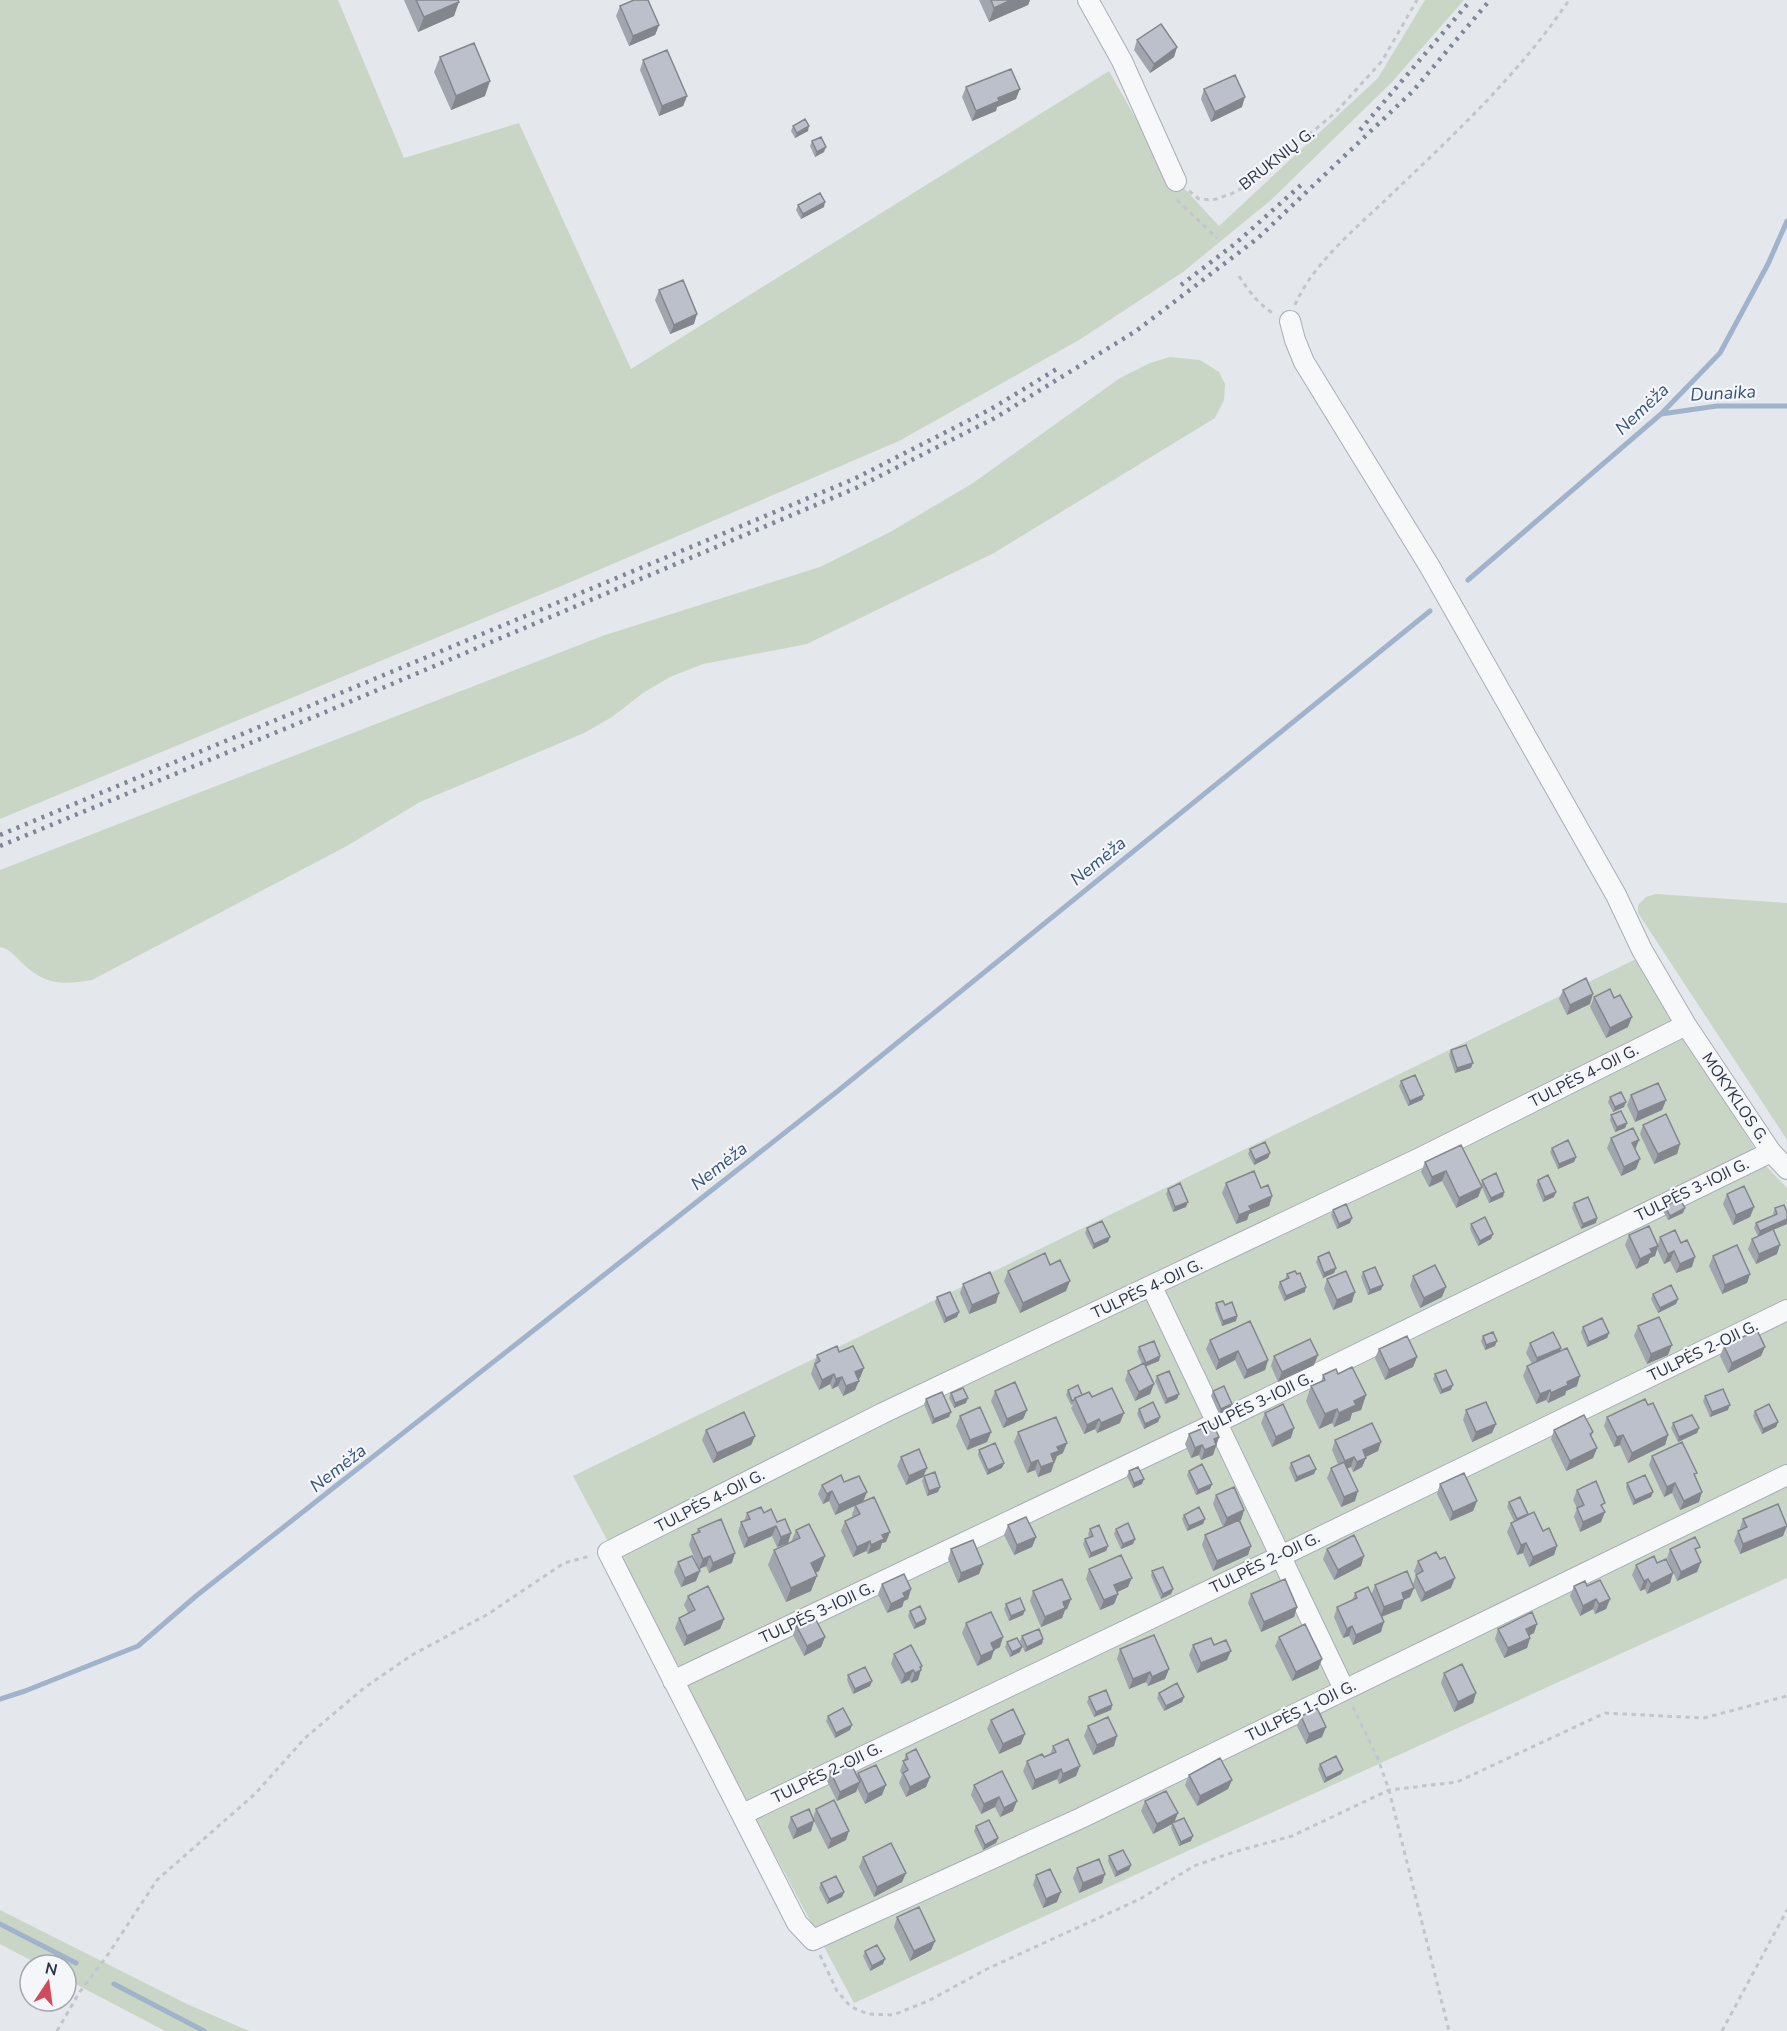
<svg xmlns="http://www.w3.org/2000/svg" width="1787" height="2031" viewBox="0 0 1787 2031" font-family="'Nunito Sans',sans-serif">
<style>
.green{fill:#c9d6c5}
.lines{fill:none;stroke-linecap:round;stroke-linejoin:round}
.stream{stroke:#9fb4cc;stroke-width:5}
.minor-casing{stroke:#a9aeb7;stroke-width:22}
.path{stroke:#c2c5cb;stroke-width:3;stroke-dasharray:4.5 4.5;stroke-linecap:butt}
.minor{stroke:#f7f8fa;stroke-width:20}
.rail{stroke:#7d8696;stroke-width:4.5;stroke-dasharray:3 6;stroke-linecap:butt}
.wall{fill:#a1a5ae}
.shaded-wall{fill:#83868d}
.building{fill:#bbc0ca;stroke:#83868d;stroke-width:1.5}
.labels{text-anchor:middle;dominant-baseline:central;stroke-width:4.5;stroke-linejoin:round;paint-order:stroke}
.street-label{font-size:16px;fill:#2b3445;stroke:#f4f6f9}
.water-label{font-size:18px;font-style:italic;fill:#34527a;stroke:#f4f6f9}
</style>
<rect width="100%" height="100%" fill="#e4e7ec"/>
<path class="green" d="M0 0H338L404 158 519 123 631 369 1109 71 1160 162 1219 226 1378 78 1425 0H1464L1392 82 1271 200 1183 272 1079 340 899 441 566 584 0 819Z
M1170 357 1200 360 1219 372 1225 384 1224 400 1215 418 994 553 807 644 703 664 670 677 643 693 612 717 584 733 420 802 345 847 92 980C62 985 45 985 22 963 15 956 10 949 0 947V870L605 635 820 567 892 531 973 483 1120 378 1150 363Z
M1656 894 1787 903V1140L1638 913V905L1646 897Z
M1638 958 1765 1165 1787 1188V1578L854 2003 573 1476Z
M0 1910 187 2004 249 2031H165L66 1979V1965H40L0 1944Z"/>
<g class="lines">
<path class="stream" d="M1661 414 1717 406H1787
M1468 580 1661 414 1720 353 1768 264 1787 221
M0 1699 25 1691 138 1646 196 1596 839 1090 1430 611
M0 1924 76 1963
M114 1984 204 2031"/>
<g class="minor-casing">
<path id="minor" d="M1088 0 1122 61 1176 181
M1290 321 1295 340 1304 362 1430 567 1616 895 1642 950 1686 1025 1771 1152 1787 1169
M1686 1025 1422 1157 883 1413 608 1552 797 1923 813 1940 1081 1818 1787 1475
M1152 1287 1344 1689
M673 1681 1216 1423 1771 1152
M743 1814 1281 1556 1787 1310"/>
</g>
<path class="path" d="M1189 191 1199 199 1213 200 1231 194 1250 184 1336 112 1382 61 1417 0
M1177 200 1217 238
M1239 276C1249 291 1258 304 1274 314
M1295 305C1314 260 1365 221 1400 186 1460 129 1523 69 1569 0
M1353 1707 1378 1759 1389 1790 1449 2031
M820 1955 837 1991 851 2007 868 2014 893 2015 928 2001 987 1969 1140 1899 1194 1866 1234 1852 1292 1836 1389 1790 1457 1782 1605 1713 1704 1718 1787 1696
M57 2031 79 1993 107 1956 157 1880 255 1794 305 1738 364 1688 412 1655 488 1614 564 1563 590 1556
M1722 2031 1787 1910"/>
<use href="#minor" class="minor"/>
<path class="rail" d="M1360 130 1471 0
M1181 285 1236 243 1301 185
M0 835 854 479 991 409 1060 367
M0 846 316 716 856 488 995 418 1136 331 1258 238 1413 91 1490 0"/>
</g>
<path class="wall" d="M404 0H458L454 16 418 32Z
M979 0H1030L1028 5 989 22Z
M620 6 659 25 655 35 629 46 616 16Z
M1137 40 1177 47 1174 57 1150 73 1134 50Z
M440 57 485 96 451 110 434 72Z
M643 60 687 96 683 106 659 116 640 70Z
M966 87 1016 99 997 107 996 111 972 121 962 97Z
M1204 89 1242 107 1211 122 1201 99Z
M793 126 808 131 795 138 791 131Z
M812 141 824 152 815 157 810 146Z
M798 205 824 207 801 219 796 210Z
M659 290 694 324 670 334 655 300Z
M1563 990 1590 1004 1567 1015 1559 999Z
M1594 997 1628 1027 1606 1038 1590 1007Z
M1451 1050 1471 1068 1455 1073 1449 1055Z
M1401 1081 1424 1095 1422 1100 1408 1106 1399 1086Z
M1631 1095 1666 1100 1662 1110 1635 1122 1627 1105Z
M1610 1097 1626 1102 1624 1107 1613 1112 1608 1102Z
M1611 1115 1627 1123 1625 1128 1615 1132 1610 1120Z
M1643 1125 1680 1144 1677 1154 1654 1164 1640 1134Z
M1611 1138 1635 1150 1636 1169 1621 1176 1607 1148Z
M1552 1148 1576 1157 1574 1162 1558 1169 1550 1152Z
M1250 1149 1270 1153 1268 1158 1254 1165 1248 1154Z
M1425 1162 1482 1187 1478 1197 1456 1208 1442 1181 1429 1187 1421 1172Z
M1482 1180 1504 1192 1503 1197 1489 1203 1481 1185Z
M1538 1180 1556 1192 1554 1197 1543 1202 1536 1185Z
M1226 1183 1261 1188 1272 1196 1269 1206 1249 1214 1247 1220 1236 1224 1222 1193Z
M1168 1189 1186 1207 1173 1212 1166 1194Z
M1727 1194 1754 1207 1750 1217 1733 1225 1723 1204Z
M1574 1203 1596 1223 1581 1229 1572 1208Z
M1665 1206 1683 1213 1668 1220 1663 1211Z
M1775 1208 1787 1224 1773 1230 1777 1254 1756 1264 1748 1249 1752 1239 1758 1236 1754 1228 1756 1223 1774 1215 1773 1213Z
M1333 1210 1350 1223 1337 1229 1331 1215Z
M1471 1224 1493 1234 1491 1239 1478 1246 1470 1229Z
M1087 1228 1108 1242 1093 1249 1085 1233Z
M1629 1235 1658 1244 1660 1237 1692 1267 1676 1273 1670 1261 1664 1264 1657 1249 1655 1256 1650 1258 1648 1263 1636 1269 1625 1245Z
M1713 1256 1750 1274 1747 1283 1722 1294 1709 1266Z
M1318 1257 1336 1268 1334 1273 1323 1278 1316 1262Z
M1050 1265 1066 1291 1020 1313 1004 1281 1008 1271Z
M1363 1272 1383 1285 1381 1290 1368 1295 1361 1277Z
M1287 1274 1305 1292 1284 1301 1278 1287 1280 1282 1285 1279Z
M1413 1276 1442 1297 1420 1308 1410 1286Z
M1327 1279 1352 1302 1333 1310 1324 1289Z
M963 1284 996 1303 969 1314 960 1293Z
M1653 1294 1678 1299 1676 1304 1658 1313 1651 1299Z
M937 1297 957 1317 944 1323 935 1302Z
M1216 1303 1225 1305 1237 1316 1236 1321 1222 1326 1215 1308Z
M1638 1326 1668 1355 1647 1364 1634 1336Z
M1583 1327 1609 1333 1607 1338 1587 1347 1581 1332Z
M1483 1336 1495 1346 1485 1350 1481 1341Z
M1210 1340 1268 1360 1265 1370 1244 1379 1235 1360 1216 1370 1206 1349Z
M1530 1343 1559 1352 1577 1386 1566 1391 1565 1395 1548 1403 1546 1400 1536 1404 1523 1376 1527 1366 1532 1364 1526 1353Z
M1724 1346 1761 1356 1728 1373 1720 1356Z
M1139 1347 1160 1356 1159 1361 1145 1367 1154 1384 1150 1394 1135 1401 1125 1380 1128 1371 1142 1364 1137 1352Z
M1379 1349 1417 1357 1413 1367 1385 1380 1375 1358Z
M839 1352 860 1378 858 1379 855 1390 843 1396 838 1386 832 1389 830 1384 819 1390 811 1374 817 1355Z
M1274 1356 1314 1365 1278 1382 1271 1366Z
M1338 1374 1366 1395 1361 1410 1352 1413 1350 1420 1334 1427 1332 1423 1319 1429 1306 1401 1311 1386 1321 1382 1323 1375Z
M1435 1374 1451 1390 1440 1394 1433 1379Z
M1157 1376 1179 1394 1177 1399 1165 1404 1155 1381Z
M1068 1390 1092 1397 1120 1423 1097 1433 1095 1429 1084 1434 1071 1408 1073 1405H1071L1066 1395Z
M995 1391 1027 1410 1023 1419 1003 1428 991 1401Z
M1213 1391 1230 1409 1219 1414 1211 1396Z
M951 1393 966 1403 954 1408 949 1398Z
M1705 1396 1728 1410 1710 1417 1703 1401Z
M926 1399 951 1412 949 1417 932 1424 924 1404Z
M1648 1405 1668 1435 1665 1445 1628 1463 1620 1445 1614 1447 1604 1426 1607 1417Z
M1139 1409 1160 1417 1158 1422 1144 1429 1137 1414Z
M1466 1410 1492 1433 1472 1442 1463 1420Z
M1755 1411 1778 1422 1776 1427 1762 1434 1753 1416Z
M1265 1413 1291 1438 1272 1447 1261 1423Z
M960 1416 991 1432 987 1442 967 1450 956 1426Z
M1673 1423 1699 1428 1697 1433 1678 1442 1671 1428Z
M706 1430 755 1436 751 1445 713 1463 702 1440Z
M1554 1430 1593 1432 1591 1437 1597 1448 1593 1458 1566 1471 1551 1439Z
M1018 1432 1063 1453 1057 1456 1051 1472 1038 1477 1035 1470 1027 1473 1014 1442Z
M1189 1434 1219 1437 1213 1455 1201 1460 1199 1455 1191 1458 1185 1444Z
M1335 1440 1381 1442 1378 1451 1366 1457 1362 1467 1353 1472 1351 1467 1347 1468 1355 1501 1341 1507 1327 1478 1331 1468 1338 1464 1332 1450Z
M979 1450 1004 1463 1002 1468 987 1475 978 1455Z
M1652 1456 1695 1477 1699 1502 1680 1510 1672 1493 1664 1497 1649 1465Z
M901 1457 927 1468 923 1477 906 1485 897 1466Z
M1291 1463 1316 1469 1314 1474 1295 1482 1289 1468Z
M1129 1471 1142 1484 1133 1488 1127 1476Z
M1189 1471 1212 1484 1210 1489 1196 1495 1187 1475Z
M924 1476 940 1487 938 1492 927 1496 922 1481Z
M844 1482 863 1501 886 1542 882 1543 880 1549 868 1554 866 1551 853 1557 841 1531 845 1521 853 1518 852 1515 855 1505 835 1515 829 1501 823 1504 818 1494 822 1485Z
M1627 1483 1653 1492 1651 1497 1633 1505 1626 1488Z
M1440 1484 1477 1501 1473 1511 1450 1521 1437 1494Z
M1577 1490 1603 1509 1601 1522 1580 1532 1574 1517 1577 1508 1573 1500Z
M1216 1495 1244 1510 1241 1520H1240L1251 1546 1248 1555 1213 1571 1202 1545 1205 1535 1223 1527 1213 1504Z
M1509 1502 1528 1514 1527 1515 1557 1546 1554 1555 1529 1567 1523 1553 1517 1555 1507 1532 1511 1523 1514 1521 1507 1507Z
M747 1513H764L791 1533 788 1543 777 1547 772 1536 744 1548 738 1532 741 1522 744 1521Z
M1184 1515 1205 1519 1203 1524 1187 1531 1182 1519Z
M1743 1519 1783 1536 1740 1554 1734 1541 1738 1531 1741 1530 1740 1528Z
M1008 1525 1036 1537 1032 1547 1014 1555 1004 1535Z
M698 1529 732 1563 709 1573 706 1566 699 1569 689 1545 692 1535 696 1533Z
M1090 1529 1108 1546 1106 1551 1089 1558 1083 1544 1085 1539 1089 1537 1088 1534Z
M1116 1529 1135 1539 1133 1544 1121 1549 1114 1534Z
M796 1530 825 1556 819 1571 815 1573 811 1591 786 1602 768 1565 774 1550 791 1542Z
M951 1549 983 1564 979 1574 958 1583 948 1559Z
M1327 1549 1361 1566 1334 1580 1323 1559Z
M1670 1549 1697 1554 1701 1562 1697 1572 1677 1581 1667 1558Z
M1440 1559 1451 1588 1421 1602 1413 1584 1416 1575 1414 1571 1418 1561Z
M678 1562 696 1581 681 1587 674 1572Z
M1657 1563 1673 1573 1670 1583 1647 1594 1645 1589 1640 1591 1632 1575 1636 1565Z
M1089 1569 1128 1587 1117 1592 1118 1594 1114 1604 1100 1610 1086 1579Z
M1152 1571 1173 1589 1171 1594 1161 1599 1151 1576Z
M882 1584 911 1589 908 1599 904 1601 902 1607 887 1613 878 1594Z
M1375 1585 1414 1588 1410 1597 1404 1600 1401 1609 1382 1617 1381 1632 1353 1645 1349 1636 1343 1638 1334 1617 1337 1607 1352 1601 1355 1593H1372Z
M1574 1586H1587L1610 1599 1606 1609 1595 1614 1593 1609 1580 1616 1570 1596Z
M1033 1591 1071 1599 1067 1609 1065 1610 1062 1618 1041 1627 1030 1601Z
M1251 1594 1297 1607 1294 1617 1261 1632 1248 1603Z
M688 1596 724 1619 720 1629 684 1646 675 1628 679 1618 688 1613 684 1605Z
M1006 1604 1025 1610 1023 1615 1009 1621 1004 1609Z
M910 1611 926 1619 925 1624 914 1629 908 1616Z
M966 1623 1000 1647 994 1650 991 1659 977 1666 962 1633Z
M796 1625 825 1637 821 1647 804 1656 793 1635Z
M1498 1629 1534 1633 1529 1636 1530 1638 1527 1648 1504 1658 1495 1639Z
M1022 1636 1043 1639 1042 1644 1025 1652 1020 1641Z
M1279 1637 1322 1659 1318 1669 1292 1681 1275 1646Z
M1007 1642 1022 1647 1020 1652 1010 1657 1005 1647Z
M1193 1645H1214L1227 1660 1197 1673 1189 1655Z
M1120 1649 1169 1669 1165 1679 1148 1686 1146 1682 1129 1689 1117 1659Z
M894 1654 921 1668 918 1680 911 1683 909 1680 901 1684 891 1664Z
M1444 1673 1476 1693 1473 1703 1454 1712 1441 1683Z
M848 1675 872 1681 870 1686 853 1694 847 1680Z
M1159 1693 1184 1697 1182 1702 1164 1711 1157 1698Z
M1089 1697 1112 1705 1111 1710 1094 1717 1087 1702Z
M828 1716 850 1730 835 1738 826 1721Z
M1301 1716 1322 1737 1306 1744 1297 1726Z
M991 1720 1021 1744 999 1754 987 1729Z
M1088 1726 1114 1746 1093 1755 1084 1736Z
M1053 1746 1080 1766 1076 1776 1059 1784 1057 1779 1032 1790 1023 1771 1027 1761 1044 1757 1050 1755Z
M906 1754 930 1777 926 1787 906 1797 899 1783 902 1775 900 1771Z
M1320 1764 1343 1770 1341 1774 1324 1783 1318 1769Z
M830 1771 857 1777 858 1773 882 1795 865 1804 857 1788 856 1792 837 1801 827 1781Z
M1002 1771 1013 1811 1000 1817 995 1807 981 1814 971 1795 974 1785Z
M1189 1775 1232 1780 1228 1789 1197 1806 1185 1785Z
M1145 1801 1175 1822 1191 1841 1179 1846 1171 1828 1172 1824 1153 1834 1141 1811Z
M816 1809 846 1840 828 1849 814 1821 811 1831 793 1839 788 1827 791 1817 813 1818Z
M976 1826 998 1838 996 1843 983 1850 974 1831Z
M1109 1856 1131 1865 1129 1870 1115 1877 1108 1861Z
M863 1857 906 1873 902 1882 874 1897 859 1867Z
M1077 1868 1105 1874 1102 1883 1079 1893 1073 1878Z
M1036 1875 1057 1902 1043 1908 1033 1885Z
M821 1883 844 1892 842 1897 827 1904 819 1888Z
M897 1917 935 1941 931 1950 910 1961 894 1927Z
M865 1951 883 1964 870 1971 863 1956Z"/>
<path class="shaded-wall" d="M1011 0H1030L1028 5 989 22 994 8Z
M459 2 454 16 418 32 424 17Z
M659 25 655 35 629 46 633 36Z
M1177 47 1174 57 1150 73 1154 64Z
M490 81 485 96 451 110 456 96Z
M1020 89 1016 99 997 107 996 111 972 121 976 111 998 98Z
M687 96 683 106 659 116 662 106Z
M1245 97 1242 107 1211 122 1215 112Z
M809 126 808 131 795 138 797 133Z
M826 147 824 152 815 157 817 152Z
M825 202 824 207 801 219 803 214Z
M697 314 694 324 670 334 674 325Z
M1593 994 1590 1004 1567 1015 1570 1005Z
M1632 1017 1628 1027 1606 1038 1610 1028Z
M1473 1063 1471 1068 1455 1073 1457 1068Z
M1424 1095 1422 1100 1408 1106 1410 1101Z
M1666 1100 1662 1110 1635 1122 1638 1112Z
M1626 1102 1624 1107 1613 1112 1615 1107Z
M1627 1123 1625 1128 1615 1132 1617 1127Z
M1639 1140 1635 1150 1632 1143Z
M1680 1144 1677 1154 1654 1164 1658 1154Z
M1270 1153 1268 1158 1254 1165 1255 1160Z
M1576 1157 1574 1162 1558 1169 1559 1164Z
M1640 1159 1636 1169 1621 1176 1624 1167Z
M1446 1171 1442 1181 1429 1187 1432 1177Z
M1482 1187 1478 1197 1456 1208 1459 1198Z
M1504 1192 1503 1197 1489 1203 1491 1198Z
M1556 1192 1554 1197 1543 1202 1545 1197Z
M1272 1196 1269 1206 1249 1214 1247 1220 1236 1224 1239 1215 1249 1206Z
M1188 1202 1186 1207 1173 1212 1175 1207Z
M1754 1207 1750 1217 1733 1225 1736 1215Z
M1685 1208 1683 1213 1668 1220 1670 1216Z
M1352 1218 1350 1223 1337 1229 1339 1224Z
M1597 1218 1596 1223 1581 1229 1583 1224Z
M1787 1219V1224L1758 1236 1760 1231Z
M1493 1234 1491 1239 1478 1246 1480 1241Z
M1110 1237 1108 1242 1093 1249 1094 1244Z
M1780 1245 1777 1254 1756 1264 1759 1254Z
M1658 1246 1655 1256 1650 1258 1648 1263 1636 1269 1640 1259 1650 1249Z
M1674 1251 1670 1261 1664 1264 1668 1254Z
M1695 1257 1692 1267 1676 1273 1680 1264Z
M1336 1268 1334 1273 1323 1278 1324 1273Z
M1750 1274 1747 1283 1722 1294 1725 1285Z
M1070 1281 1066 1291 1020 1313 1023 1303Z
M1383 1285 1381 1290 1368 1295 1370 1290Z
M1306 1287 1305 1292 1284 1301 1286 1296Z
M1446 1287 1442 1297 1420 1308 1424 1298Z
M1355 1292 1352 1302 1333 1310 1337 1300Z
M999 1293 996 1303 969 1314 972 1305Z
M1678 1299 1676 1304 1658 1313 1660 1308Z
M959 1312 957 1317 944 1323 946 1318Z
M1237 1316 1236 1321 1222 1326 1223 1321Z
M1609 1333 1607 1338 1587 1347 1589 1342Z
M1497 1341 1495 1346 1485 1350 1486 1345Z
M1672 1345 1668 1355 1647 1364 1651 1354Z
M1765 1347 1761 1356 1728 1373 1732 1363Z
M1561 1348 1557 1358 1534 1368 1537 1358Z
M1238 1351 1235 1360 1216 1370 1219 1360Z
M1318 1355 1314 1365 1278 1382 1282 1372Z
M1160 1356 1159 1361 1144 1367 1146 1363Z
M1417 1357 1413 1367 1385 1380 1389 1370Z
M1268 1360 1265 1370 1244 1379 1247 1370Z
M864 1368 860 1378 851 1382 855 1372Z
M834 1374 830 1384 819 1390 822 1380Z
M1580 1376 1577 1386 1566 1391 1565 1395 1548 1403 1551 1393 1567 1382Z
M842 1377 838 1386 832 1389 836 1379Z
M859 1381 855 1390 843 1396 846 1386Z
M1154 1384 1150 1394 1135 1401 1139 1392Z
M1453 1385 1451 1390 1440 1394 1442 1390Z
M1550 1390 1546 1400 1536 1404 1540 1394Z
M1179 1394 1177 1399 1165 1404 1167 1399Z
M1366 1395 1361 1410 1352 1413 1350 1420 1334 1427 1339 1413 1354 1401Z
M968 1398 966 1403 954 1408 955 1403Z
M1232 1404 1230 1409 1219 1414 1221 1409Z
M1730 1405 1728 1410 1710 1417 1712 1412Z
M1337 1409 1332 1423 1319 1429 1325 1414Z
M1027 1410 1023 1419 1003 1428 1007 1419Z
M951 1412 949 1417 932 1424 934 1419Z
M1124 1413 1120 1423 1097 1433 1101 1423Z
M1160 1417 1158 1422 1144 1429 1145 1424Z
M1099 1419 1095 1429 1084 1434 1087 1425Z
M1778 1422 1776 1427 1762 1434 1763 1429Z
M1496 1424 1492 1433 1472 1442 1476 1432Z
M1294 1428 1291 1438 1272 1447 1276 1437Z
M1699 1428 1697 1433 1678 1442 1679 1437Z
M991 1432 987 1442 967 1450 970 1440Z
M1623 1435 1620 1445 1614 1447 1617 1437Z
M1668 1435 1665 1445 1628 1463 1632 1453Z
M755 1436 751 1445 713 1463 717 1453Z
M1219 1437 1213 1455 1201 1460 1205 1450 1214 1439Z
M1381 1442 1378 1451 1359 1460 1363 1450Z
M1067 1443 1063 1453 1057 1456 1055 1461 1048 1464 1051 1454 1057 1447Z
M1202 1445 1199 1455 1191 1458 1195 1448Z
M1597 1448 1593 1458 1566 1471 1570 1461Z
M1354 1457 1351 1467 1342 1471 1345 1461Z
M1366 1458 1362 1467 1353 1472 1357 1462Z
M1038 1460 1035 1470 1027 1473 1031 1463Z
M1054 1462 1051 1472 1038 1477 1041 1467Z
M1004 1463 1002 1468 987 1475 988 1470Z
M927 1468 923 1477 906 1485 909 1476Z
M1316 1469 1314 1474 1295 1482 1297 1477Z
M1144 1479 1142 1484 1133 1488 1134 1483Z
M1675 1483 1672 1493 1664 1497 1667 1487Z
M1212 1484 1210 1489 1196 1495 1198 1490Z
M940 1487 938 1492 927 1496 929 1491Z
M832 1491 829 1501 823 1504 827 1494Z
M1358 1491 1355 1501 1341 1507 1344 1497Z
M867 1492 863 1502 835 1515 839 1505Z
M1653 1492 1651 1497 1633 1505 1635 1500Z
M1702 1492 1699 1502 1680 1510 1684 1501Z
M1477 1501 1473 1511 1450 1521 1453 1512Z
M1244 1510 1241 1520 1223 1528 1227 1518Z
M1605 1512 1601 1522 1580 1532 1583 1522Z
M1205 1519 1203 1524 1187 1531 1189 1526Z
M776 1526 772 1536 744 1548 748 1538Z
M1787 1526 1783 1536 1740 1554 1743 1544Z
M890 1532 886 1542 882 1543 880 1549 868 1554 871 1545 882 1535Z
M791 1533 788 1543 777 1547 781 1537Z
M1036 1537 1032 1547 1014 1555 1017 1545Z
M1135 1539 1133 1544 1121 1549 1123 1544Z
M870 1541 866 1551 853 1557 857 1547Z
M1526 1543 1523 1553 1517 1555 1521 1545Z
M1108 1546 1106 1551 1089 1558 1091 1553Z
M1251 1546 1248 1555 1213 1571 1217 1561Z
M1557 1546 1554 1555 1529 1567 1533 1557Z
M735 1553 732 1563 709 1573 713 1563Z
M710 1556 706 1566 699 1569 703 1559Z
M825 1556 819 1571 805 1578 811 1563Z
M1364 1556 1361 1566 1334 1580 1338 1570Z
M1701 1562 1697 1572 1677 1581 1681 1572Z
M983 1564 979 1574 958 1583 961 1573Z
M700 1571 696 1581 681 1587 685 1578Z
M1673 1573 1670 1583 1647 1594 1651 1584Z
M817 1576 811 1591 786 1602 791 1588Z
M1132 1578 1128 1587 1111 1595 1114 1585Z
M1455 1578 1451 1588 1421 1602 1425 1593Z
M1648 1579 1645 1589 1640 1591 1644 1581Z
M1414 1588 1410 1597 1404 1600 1401 1609 1380 1617 1384 1607 1402 1593Z
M911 1589 908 1599 904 1601 902 1607 887 1613 891 1604 903 1593Z
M1173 1589 1171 1594 1161 1599 1163 1594Z
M1118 1594 1114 1604 1100 1610 1104 1600Z
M1071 1599 1067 1609 1065 1610 1062 1618 1041 1627 1045 1617 1063 1602Z
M1596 1599 1593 1609 1580 1616 1583 1606Z
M1610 1599 1606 1609 1595 1614 1599 1604Z
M1297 1607 1294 1617 1261 1632 1264 1622Z
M1025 1610 1023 1615 1009 1621 1011 1616Z
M724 1619 720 1629 684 1646 687 1636Z
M926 1619 925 1624 914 1629 916 1624Z
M1384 1622 1381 1632 1353 1645 1356 1635Z
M1537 1624 1534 1633 1522 1639 1526 1629Z
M1352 1626 1349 1636 1343 1638 1347 1629Z
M825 1637 821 1647 804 1656 807 1646Z
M1003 1637 1000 1647 994 1650 991 1659 977 1666 981 1656 991 1643Z
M1530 1638 1527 1648 1504 1658 1508 1648Z
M1043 1639 1042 1644 1025 1652 1027 1647Z
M1022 1647 1020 1652 1010 1657 1012 1652Z
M1231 1651 1227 1660 1197 1673 1201 1663Z
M1322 1659 1318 1669 1292 1681 1296 1672Z
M922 1666 918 1680 911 1683 915 1673Z
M1169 1669 1165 1679 1148 1686 1152 1677Z
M913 1670 909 1680 901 1684 905 1674Z
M1150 1672 1146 1682 1129 1689 1133 1679Z
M872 1681 870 1686 853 1694 855 1689Z
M1476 1693 1473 1703 1454 1712 1458 1702Z
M1184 1697 1182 1702 1164 1711 1166 1706Z
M1112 1705 1111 1710 1094 1717 1096 1712Z
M852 1725 850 1730 835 1738 836 1733Z
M1326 1727 1322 1737 1306 1744 1309 1734Z
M1025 1734 1021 1744 999 1754 1003 1744Z
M1117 1736 1114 1746 1093 1755 1097 1745Z
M1080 1766 1076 1776 1059 1784 1063 1774Z
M1061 1769 1057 1779 1032 1790 1035 1780Z
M1343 1770 1341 1774 1324 1783 1326 1778Z
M930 1777 926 1787 906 1797 910 1787Z
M1232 1780 1228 1789 1197 1806 1200 1796Z
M860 1782 856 1792 837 1801 840 1792Z
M886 1785 882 1795 865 1804 868 1794Z
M999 1797 995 1807 981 1814 984 1804Z
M1017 1801 1013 1811 1000 1817 1004 1808Z
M1178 1813 1174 1823 1153 1834 1157 1824Z
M814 1821 811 1831 793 1839 797 1829Z
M849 1831 846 1840 828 1849 831 1839Z
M1193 1836 1191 1841 1179 1846 1181 1842Z
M998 1838 996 1843 983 1850 985 1845Z
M1131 1865 1129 1870 1115 1877 1117 1872Z
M906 1873 902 1882 874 1897 877 1887Z
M1105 1874 1102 1883 1079 1893 1083 1883Z
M844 1892 842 1897 827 1904 829 1899Z
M1061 1892 1057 1902 1043 1908 1046 1899Z
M935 1941 931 1950 910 1961 914 1951Z
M885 1959 883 1964 870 1971 872 1966Z"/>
<path class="building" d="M416 0H458L459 2 424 17Z
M634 0H648L659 25 633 36 620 6Z
M991 0H1011L994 8Z
M1161 24 1177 47 1154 64 1137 40Z
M474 43 490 81 456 96 440 57Z
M667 50 687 96 662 106 643 60Z
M1011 69 1020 89 998 98 999 101 976 111 966 87Z
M1235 75 1245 97 1215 112 1204 89Z
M805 119 809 126 797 133 793 126Z
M821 137 826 147 817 152 812 141Z
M820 193 825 202 803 214 798 205Z
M683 280 697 314 674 325 659 290Z
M1586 978 1593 994 1570 1005 1563 990Z
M1610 989 1614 998 1620 995 1632 1017 1610 1028 1594 997Z
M1466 1045 1473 1063 1457 1068 1451 1050Z
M1415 1075 1424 1095 1410 1101 1401 1081Z
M1658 1083 1666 1100 1638 1112 1631 1095Z
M1621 1092 1626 1102 1615 1107 1610 1097Z
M1621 1111 1627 1123 1617 1127 1611 1115Z
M1666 1114 1680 1144 1658 1154 1643 1125Z
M1633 1128 1639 1140 1632 1143 1640 1159 1624 1167 1611 1138Z
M1568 1140 1576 1157 1559 1164 1552 1148Z
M1265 1142 1270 1153 1255 1160 1250 1149Z
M1461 1145 1482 1187 1459 1198 1446 1171 1432 1177 1425 1162Z
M1254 1171 1261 1188 1268 1185 1272 1196 1249 1206 1251 1210 1239 1215 1226 1183Z
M1496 1173 1504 1192 1491 1198 1482 1180Z
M1548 1175 1556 1192 1545 1197 1538 1180Z
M1180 1183 1188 1202 1175 1207 1168 1189Z
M1744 1186 1754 1207 1736 1215 1727 1194Z
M1588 1197 1597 1218 1583 1224 1574 1203Z
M1680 1199 1685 1208 1670 1216 1665 1206Z
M1346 1204 1352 1218 1339 1224 1333 1210Z
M1784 1205 1787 1212V1219L1760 1231 1756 1223 1777 1214 1775 1208Z
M1485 1217 1493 1234 1480 1241 1471 1224Z
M1102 1221 1110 1237 1094 1244 1087 1228Z
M1649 1226 1658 1246 1650 1249 1652 1253 1640 1259 1629 1235Z
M1773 1229 1780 1245 1759 1254 1752 1239Z
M1675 1230 1681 1243 1687 1240 1695 1257 1680 1264 1674 1251 1668 1254 1660 1237Z
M1737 1245 1750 1274 1725 1285 1713 1256Z
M1329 1252 1336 1268 1324 1273 1318 1257Z
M1045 1253 1050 1265 1060 1260 1070 1281 1023 1303 1008 1271Z
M1435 1265 1446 1287 1424 1298 1413 1276Z
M1375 1267 1383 1285 1370 1290 1363 1272Z
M1295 1271 1297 1274 1300 1273 1306 1287 1286 1296 1280 1282 1289 1278 1287 1274Z
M1346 1271 1355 1292 1337 1300 1327 1279Z
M990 1272 999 1293 972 1305 963 1284Z
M1671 1285 1678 1299 1660 1308 1653 1294Z
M950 1292 959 1312 946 1318 937 1297Z
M1223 1301 1225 1305 1232 1302 1237 1316 1223 1321 1216 1303Z
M1659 1317 1672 1345 1651 1354 1638 1326Z
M1602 1318 1609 1333 1589 1342 1583 1327Z
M1250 1321 1268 1360 1247 1370 1238 1351 1219 1360 1210 1340Z
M1757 1330 1765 1347 1732 1363 1724 1346Z
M1493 1332 1497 1341 1486 1345 1483 1336Z
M1553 1332 1561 1348 1537 1358 1530 1343Z
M1407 1336 1417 1357 1389 1370 1379 1349Z
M1310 1339 1318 1355 1282 1372 1274 1356Z
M1154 1341 1160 1356 1146 1363 1139 1347Z
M837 1346 839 1352 853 1346 864 1368 855 1372 859 1381 846 1386 842 1377 836 1379 834 1374 822 1380 815 1364 820 1361 817 1355Z
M1567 1348 1580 1376 1567 1382 1568 1385 1551 1393 1550 1390 1540 1394 1527 1366Z
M1144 1363 1154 1384 1139 1392 1128 1371Z
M1352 1367 1366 1395 1354 1401 1356 1405 1339 1413 1337 1409 1325 1414 1311 1386 1325 1380 1323 1375 1336 1369 1338 1374Z
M1446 1370 1453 1385 1442 1390 1435 1374Z
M1169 1371 1179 1394 1167 1399 1157 1376Z
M1015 1382 1027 1410 1007 1419 995 1391Z
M1078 1385 1082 1395 1075 1398 1074 1400 1072 1401 1068 1390Z
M1224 1386 1232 1404 1221 1409 1213 1391Z
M963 1388 968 1398 955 1403 951 1393Z
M1112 1388 1124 1413 1101 1423 1099 1419 1087 1425 1075 1398 1089 1392 1092 1397Z
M1723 1389 1730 1405 1712 1412 1705 1396Z
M942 1392 951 1412 934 1419 926 1399Z
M1645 1399 1648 1405 1653 1403 1668 1435 1632 1453 1623 1435 1617 1437 1607 1417Z
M1153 1402 1160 1417 1145 1424 1139 1409Z
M1486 1402 1496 1424 1476 1432 1466 1410Z
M1283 1404 1294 1428 1276 1437 1265 1413Z
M1769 1404 1778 1422 1763 1429 1755 1411Z
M980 1407 991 1432 970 1440 960 1416Z
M744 1412 755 1436 717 1453 706 1430Z
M1584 1415 1593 1432 1590 1434 1597 1448 1570 1461 1554 1430Z
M1692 1415 1699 1428 1679 1437 1673 1423Z
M1056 1417 1067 1443 1057 1447 1059 1451 1051 1454 1054 1462 1041 1467 1038 1460 1031 1463 1018 1432Z
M1372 1423 1381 1442 1363 1450 1366 1458 1357 1462 1354 1457 1345 1461 1335 1440Z
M1213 1424 1219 1437 1214 1439 1216 1445 1205 1450 1202 1445 1195 1448 1189 1434Z
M1682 1442 1697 1473 1694 1474 1702 1492 1684 1501 1675 1483 1667 1487 1652 1456Z
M995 1443 1004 1463 988 1470 979 1450Z
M919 1449 927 1468 909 1476 901 1457Z
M1309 1455 1316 1469 1297 1477 1291 1463Z
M1344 1462 1358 1491 1344 1497 1331 1468Z
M1202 1464 1212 1484 1198 1490 1189 1471Z
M1138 1467 1144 1479 1134 1483 1129 1471Z
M935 1472 940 1487 929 1491 924 1476Z
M1464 1473 1477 1501 1453 1512 1440 1484Z
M841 1475 844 1482 859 1476 867 1492 839 1505 832 1491 827 1494 822 1485Z
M1645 1475 1653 1492 1635 1500 1627 1483Z
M1596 1481 1605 1503 1601 1505 1605 1512 1583 1522 1577 1508 1584 1505 1577 1490Z
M1234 1487 1244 1510 1227 1518 1216 1495Z
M874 1497 890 1532 882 1535 884 1539 871 1545 870 1541 857 1547 845 1521 860 1514 855 1505Z
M1520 1497 1528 1514 1517 1519 1509 1502Z
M1778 1504 1787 1526 1743 1544 1738 1531 1747 1527 1743 1519Z
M761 1507 764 1513 771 1509 777 1522 785 1519 791 1533 781 1537 776 1526 748 1538 741 1522 750 1519 747 1513Z
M1199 1507 1205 1519 1189 1526 1184 1515Z
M1534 1512 1543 1531 1549 1528 1557 1546 1533 1557 1526 1543 1521 1545 1511 1523Z
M1026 1517 1036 1537 1017 1545 1008 1525Z
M721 1519 735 1553 713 1563 710 1556 703 1559 692 1535 700 1532 698 1529Z
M1239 1520 1251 1546 1217 1561 1205 1535Z
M1128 1523 1135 1539 1123 1544 1116 1529Z
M809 1524 825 1556 811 1563 817 1576 791 1588 774 1550 800 1538 796 1530Z
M1099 1525 1108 1546 1091 1553 1085 1539 1093 1536 1090 1529Z
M1354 1535 1364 1556 1338 1570 1327 1549Z
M1695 1537 1700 1547 1695 1549 1701 1562 1681 1572 1670 1549Z
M973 1540 983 1564 961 1573 951 1549Z
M1436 1552 1440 1559 1445 1557 1455 1578 1425 1593 1416 1575 1423 1571 1418 1561Z
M1121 1555 1132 1578 1114 1585 1118 1594 1104 1600 1089 1569Z
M692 1556 700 1571 685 1578 678 1562Z
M1654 1556 1657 1563 1666 1559 1673 1573 1651 1584 1648 1579 1644 1581 1636 1565Z
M1163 1567 1173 1589 1163 1594 1152 1571Z
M1407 1571 1414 1588 1402 1593 1404 1599 1384 1607 1375 1585Z
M904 1574 911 1589 903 1593 905 1597 891 1604 882 1584Z
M1062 1579 1071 1599 1063 1602 1065 1608 1045 1617 1033 1591Z
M1285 1579 1297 1607 1264 1622 1251 1594Z
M1600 1580 1610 1599 1599 1604 1596 1599 1583 1606 1574 1586 1585 1581 1587 1586Z
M708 1586 724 1619 687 1636 679 1618 695 1610 688 1596Z
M1368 1587 1384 1622 1356 1635 1352 1626 1347 1629 1337 1607 1357 1598 1355 1593Z
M1020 1598 1025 1610 1011 1616 1006 1604Z
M920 1606 926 1619 916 1624 910 1611Z
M991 1612 1003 1637 991 1643 994 1650 981 1656 966 1623Z
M1532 1612 1537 1624 1526 1629 1530 1638 1508 1648 1498 1629Z
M814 1616 825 1637 807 1646 796 1625Z
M1305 1624 1322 1659 1296 1672 1279 1637Z
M1039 1629 1043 1639 1027 1647 1022 1636Z
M1154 1635 1169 1669 1152 1677 1150 1672 1133 1679 1120 1649Z
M1017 1638 1022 1647 1012 1652 1007 1642Z
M1211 1638 1214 1645 1226 1640 1231 1651 1201 1663 1193 1645Z
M911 1645 922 1666 920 1667 921 1670 915 1673 913 1670 905 1674 894 1654Z
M1462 1664 1476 1693 1458 1702 1444 1673Z
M865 1667 872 1681 855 1689 848 1675Z
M1177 1683 1184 1697 1166 1706 1159 1693Z
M1106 1690 1112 1705 1096 1712 1089 1697Z
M843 1708 852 1725 836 1733 828 1716Z
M1317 1708 1326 1727 1309 1734 1301 1716Z
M1013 1709 1025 1734 1003 1744 991 1720Z
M1108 1717 1117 1736 1097 1745 1088 1726Z
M1068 1739 1080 1766 1063 1774 1061 1769 1035 1780 1027 1761 1042 1754 1044 1757 1056 1752 1053 1746Z
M916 1749 930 1777 910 1787 903 1773 908 1770 903 1761 908 1759 906 1754Z
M1336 1756 1343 1770 1326 1778 1320 1764Z
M1220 1758 1232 1780 1200 1796 1189 1775Z
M850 1762 860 1782 840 1792 830 1771Z
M876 1765 886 1785 868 1794 858 1773Z
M1002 1771 1017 1801 1004 1808 999 1797 984 1804 974 1785Z
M1166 1791 1178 1813 1157 1824 1145 1801Z
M834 1800 849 1831 831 1839 816 1809Z
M809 1809 814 1821 797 1829 791 1817Z
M1184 1818 1193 1836 1181 1842 1172 1823Z
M989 1820 998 1838 985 1845 976 1826Z
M891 1843 906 1873 877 1887 863 1857Z
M1123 1850 1131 1865 1117 1872 1109 1856Z
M1099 1859 1105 1874 1083 1883 1077 1868Z
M1050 1869 1061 1892 1046 1899 1036 1875Z
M836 1876 844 1892 829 1899 821 1883Z
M919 1907 935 1941 914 1951 897 1917Z
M877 1945 885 1959 872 1966 865 1951Z"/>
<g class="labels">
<g class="street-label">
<text transform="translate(1277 159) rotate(-38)">BRUKNIŲ G.</text>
<text transform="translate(1584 1076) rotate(-27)">TULPĖS 4-OJI G.</text>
<text transform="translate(1735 1098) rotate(56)">MOKYKLOS G.</text>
<text transform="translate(1692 1190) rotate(-26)">TULPĖS 3-IOJI G.</text>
<text transform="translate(1147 1289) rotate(-25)">TULPĖS 4-OJI G.</text>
<text transform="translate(1703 1351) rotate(-26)">TULPĖS 2-OJI G.</text>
<text transform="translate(1256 1404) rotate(-26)">TULPĖS 3-IOJI G.</text>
<text transform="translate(710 1501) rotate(-27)">TULPĖS 4-OJI G.</text>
<text transform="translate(1265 1563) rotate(-26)">TULPĖS 2-OJI G.</text>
<text transform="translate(817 1613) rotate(-25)">TULPĖS 3-IOJI G.</text>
<text transform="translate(1301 1711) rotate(-26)">TULPĖS 1-OJI G.</text>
<text transform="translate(827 1773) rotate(-26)">TULPĖS 2-OJI G.</text>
</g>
<g class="water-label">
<text transform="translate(1723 393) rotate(-3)">Dunaika</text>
<text transform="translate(1642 409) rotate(-43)">Nemėža</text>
<text transform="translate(1098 861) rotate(-39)">Nemėža</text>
<text transform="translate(719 1166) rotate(-38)">Nemėža</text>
<text transform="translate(338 1468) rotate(-38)">Nemėža</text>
</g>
</g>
<g transform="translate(48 1983) rotate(13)"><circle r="28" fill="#f4f6f9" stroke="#a4a8b1" stroke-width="1.5"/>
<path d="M0-4.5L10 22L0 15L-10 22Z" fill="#d1495b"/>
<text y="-9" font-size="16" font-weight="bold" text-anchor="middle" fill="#2b3445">N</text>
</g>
</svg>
